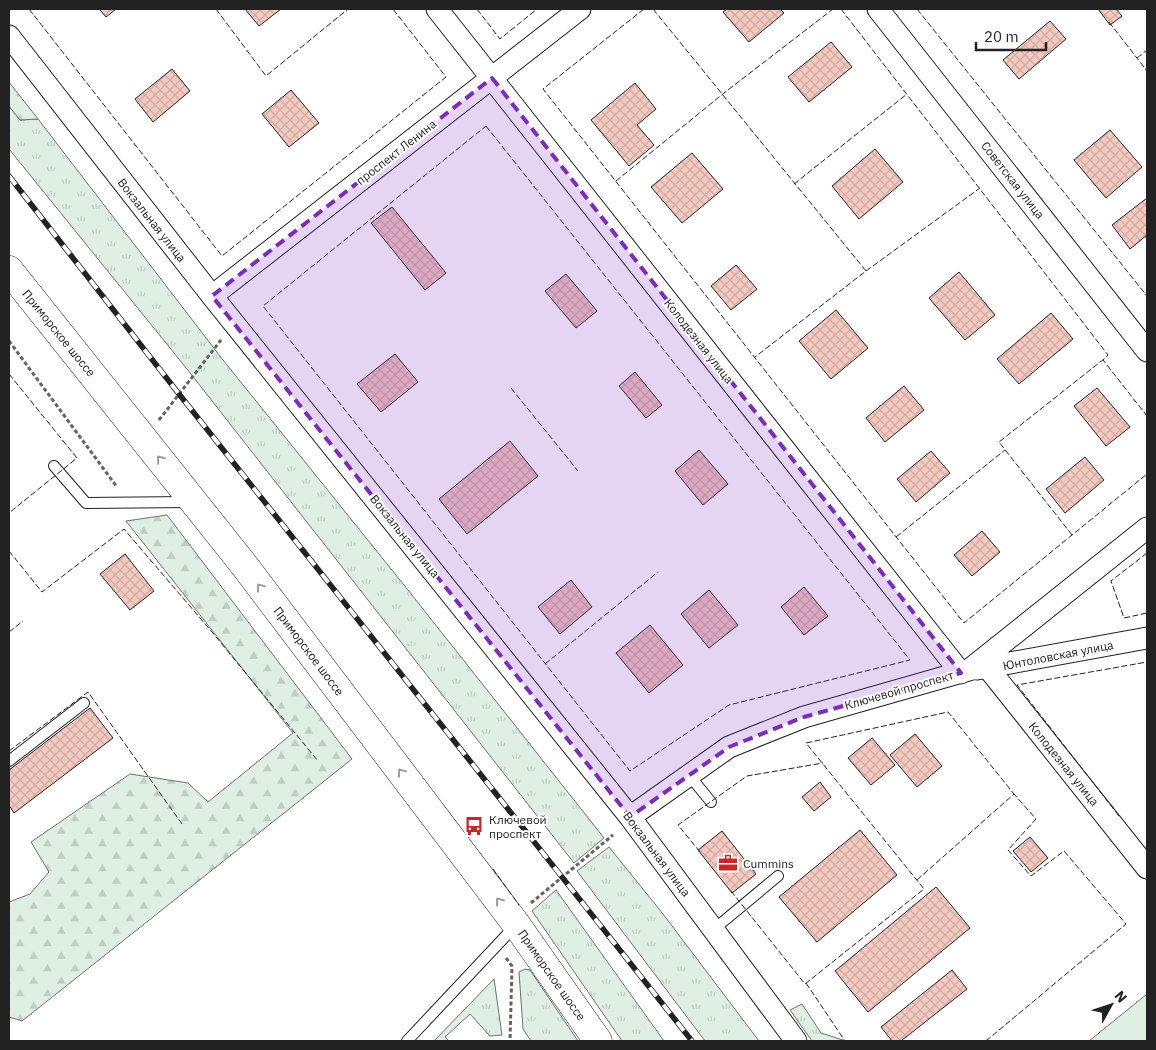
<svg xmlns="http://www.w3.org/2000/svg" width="1156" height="1050" viewBox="0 0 1156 1050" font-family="'IBM Plex Sans',sans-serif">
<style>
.grass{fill:url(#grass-tufts);stroke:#6f6f6f}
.forest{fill:url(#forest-firs);stroke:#6f6f6f}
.green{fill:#e0efe3;stroke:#6f6f6f}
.building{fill:url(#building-cross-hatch);stroke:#222}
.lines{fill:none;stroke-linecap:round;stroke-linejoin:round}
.service-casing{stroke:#222;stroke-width:12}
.minor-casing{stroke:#222;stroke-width:23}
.primary-casing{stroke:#222;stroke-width:29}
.path{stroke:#646464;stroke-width:3;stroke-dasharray:4 2.5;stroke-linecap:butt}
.service{stroke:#fff;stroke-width:10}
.minor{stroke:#fff;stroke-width:21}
.primary{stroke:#fff;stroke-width:28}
.rail-casing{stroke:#222;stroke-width:5.5}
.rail{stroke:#fff;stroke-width:4;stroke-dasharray:11;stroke-linecap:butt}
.fence{stroke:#222;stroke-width:1;stroke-dasharray:6 2.5;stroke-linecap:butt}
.oneway{stroke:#9c9c9c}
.marked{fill:#7b2cbf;fill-opacity:0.2;stroke:#7b2cbf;stroke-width:4;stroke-dasharray:10 6;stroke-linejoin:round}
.labels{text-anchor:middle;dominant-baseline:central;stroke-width:4;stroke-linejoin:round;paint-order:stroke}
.street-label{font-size:12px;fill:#222;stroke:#fff}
.poi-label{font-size:12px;fill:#222;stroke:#fff;text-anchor:start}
</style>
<defs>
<pattern id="grass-tufts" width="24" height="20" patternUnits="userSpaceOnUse" patternTransform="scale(1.25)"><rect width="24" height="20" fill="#e0efe3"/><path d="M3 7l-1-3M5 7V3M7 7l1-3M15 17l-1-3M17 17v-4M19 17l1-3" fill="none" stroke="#c0cdc2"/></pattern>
<pattern id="forest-firs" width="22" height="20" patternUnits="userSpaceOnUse" patternTransform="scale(1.25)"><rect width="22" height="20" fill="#e0efe3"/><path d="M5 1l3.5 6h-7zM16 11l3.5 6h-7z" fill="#c0cdc2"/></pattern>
<pattern id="building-cross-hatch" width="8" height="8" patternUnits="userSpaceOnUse" patternTransform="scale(1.25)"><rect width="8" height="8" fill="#f3c9c0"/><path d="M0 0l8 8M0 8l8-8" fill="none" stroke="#d0aca5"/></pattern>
</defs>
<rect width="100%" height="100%" fill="#fff"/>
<path class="grass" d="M9 106 20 120 38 119 223 360 408 590 604 838 574 863 187 369 9 149Z
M609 847 663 914 759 1041H705L577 871Z
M556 890 664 1041H622L532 911Z
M525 969 530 970 578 1041H531L523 1029 519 972Z
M494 979 502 1035 490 1036 470 1014 445 1037 449 1041H434Z
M802 1004 821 1033 846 1041H812L790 1010Z"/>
<path class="forest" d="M9 82 38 119 20 120 9 106Z
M167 515 352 759 22 1021 9 1017V902L30 894 49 872 31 842 130 774 188 783 208 802 293 733 126 521Z"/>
<path class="green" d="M1147 994V1041H1089Z"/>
<path class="building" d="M99 9H116L106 17Z
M245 9H281L259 26Z
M727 9H780L784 13 749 42 723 12Z
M1098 9H1116L1122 16 1110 25Z
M1050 21 1066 39 1019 79 1003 60Z
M831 42 852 67 809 102 788 77Z
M172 69 190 91 153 122 135 99Z
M635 83 656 109 637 125 654 145 629 166 591 120Z
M291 90 319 123 289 147 262 114Z
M1110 130 1142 167 1106 198 1074 160Z
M875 149 903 182 859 219 832 186Z
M692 153 723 189 682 223 651 187Z
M1147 198V235L1130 249 1112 225Z
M392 207 446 273 425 290 371 223Z
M736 265 757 289 731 310 711 286Z
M959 272 995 315 965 340 929 298Z
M566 274 597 311 576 328 545 291Z
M836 310 868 348 831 379 799 341Z
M1051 313 1073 339 1019 384 997 359Z
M395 354 418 382 381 412 357 384Z
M635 372 662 405 646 418 619 386Z
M904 386 924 410 885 442 866 418Z
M1097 388 1130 427 1106 446 1074 406Z
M510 441 538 476 467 534 439 499Z
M699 450 728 484 703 505 675 471Z
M931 451 950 473 916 502 897 479Z
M1085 457 1104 480 1065 513 1046 489Z
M982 531 1000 552 972 576 954 555Z
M125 554 154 591 130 610 100 574Z
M571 580 592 607 560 634 538 607Z
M804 587 828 616 804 635 781 607Z
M709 590 738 625 709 648 681 614Z
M650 625 683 665 649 693 616 653Z
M90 708 113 738 14 813 9 805V770Z
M915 734 942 766 917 787 890 755Z
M872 738 895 765 871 785 848 758Z
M820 782 831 797 814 811 802 797Z
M860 830 897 875 817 942 779 897Z
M722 831 756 874 732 893 698 850Z
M1030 837 1048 858 1031 872 1013 851Z
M936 887 970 928 868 1012 835 971Z
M952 970 967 989 901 1041H892L881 1027Z"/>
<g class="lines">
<g class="service-casing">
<path id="service" d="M54 466 86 503 188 502
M9 761 84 703
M689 775 711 802
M713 930 778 876
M407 1041 516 925"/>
</g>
<g class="minor-casing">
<path id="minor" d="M437 9 961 673
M878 9 1147 351
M9 36 212 296 630 817 796 1041
M212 296 580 9
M984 658 988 668 1147 868
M977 669 1147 638
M630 817 729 747 804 717 969 670 1147 528"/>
</g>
<g class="primary-casing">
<path id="primary" d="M9 270 244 565 516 924 598 1041"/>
</g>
<path class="path" d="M9 341 117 487
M159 420 221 340
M531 903 613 835
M506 958 512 966 510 1041"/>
<use href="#service" class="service"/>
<use href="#minor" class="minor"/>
<use href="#primary" class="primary"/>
<g class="rail-casing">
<path id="rail" d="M9 176 179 394 692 1041"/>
</g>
<use href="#rail" class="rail"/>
<path class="fence" d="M29 9 222 256 446 77 393 9
M216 9 266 76 348 9
M477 9 500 39 537 9
M644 9 543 89 964 623 1147 474
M653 9 866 271 755 357
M841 9 1108 355 1103 360 1147 416
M917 9 1147 296
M1109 22 1147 71
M1137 58 1147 50
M486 126 910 660 729 705 630 771 263 306Z
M616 181 724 93 833 9
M794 184 907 94
M866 271 980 188
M9 374 77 458 9 513
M511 388 578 471
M1072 535 999 442 1104 359
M896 537 1005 450
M9 551 42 592 124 529 212 632 318 761
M1147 553 1111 581 1124 618 1147 613
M9 632 23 621
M545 664 658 572
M9 751 88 692 182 824
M1119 816 1017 685 1147 662
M700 852 678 825 747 776 823 763
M493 869 519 905
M731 891 805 984 924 889 806 743 948 712 1014 794 917 880
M806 983 845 1041
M986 1041 1126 924 1064 851 1031 876 1008 850 1036 819 1014 794"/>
</g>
<defs><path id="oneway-chevron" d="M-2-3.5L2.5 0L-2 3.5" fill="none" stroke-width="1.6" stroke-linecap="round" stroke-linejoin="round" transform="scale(1.25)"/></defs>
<g class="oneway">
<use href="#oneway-chevron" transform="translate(160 459) rotate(-129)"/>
<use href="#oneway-chevron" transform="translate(260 587) rotate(-127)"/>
<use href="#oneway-chevron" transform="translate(401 772) rotate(-127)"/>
<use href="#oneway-chevron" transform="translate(499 901) rotate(-127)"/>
</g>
<path class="marked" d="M492 78 961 673 804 717 729 747 630 817 212 296Z"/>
<defs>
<g id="bus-bare" transform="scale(1.5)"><path d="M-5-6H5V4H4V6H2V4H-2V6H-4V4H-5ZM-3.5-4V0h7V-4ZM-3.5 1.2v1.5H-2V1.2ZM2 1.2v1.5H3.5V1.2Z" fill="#c62828" stroke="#fff" stroke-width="2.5" paint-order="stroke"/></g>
<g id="office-bare" transform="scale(1.5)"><path d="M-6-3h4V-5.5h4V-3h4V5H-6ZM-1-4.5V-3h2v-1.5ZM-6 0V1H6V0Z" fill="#c62828" stroke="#fff" stroke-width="2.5" paint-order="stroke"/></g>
</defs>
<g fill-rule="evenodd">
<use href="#bus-bare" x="474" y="826"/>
<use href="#office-bare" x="728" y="863"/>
</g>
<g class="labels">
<g class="street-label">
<text transform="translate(396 152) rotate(-38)">проспект Ленина</text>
<text transform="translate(1013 180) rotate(52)">Советская улица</text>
<text transform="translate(152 220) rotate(52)">Вокзальная улица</text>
<text transform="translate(59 333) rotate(51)">Приморское шоссе</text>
<text transform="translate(699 341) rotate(52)">Колодезная улица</text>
<text transform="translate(405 536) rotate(51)">Вокзальная улица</text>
<text transform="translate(309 651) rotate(53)">Приморское шоссе</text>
<text transform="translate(1058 655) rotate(-11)">Юнтоловская улица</text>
<text transform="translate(899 690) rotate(-16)">Ключевой проспект</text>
<text transform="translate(1064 764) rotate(51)">Колодезная улица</text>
<text transform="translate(657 854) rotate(53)">Вокзальная улица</text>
<text transform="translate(552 975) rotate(55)">Приморское шоссе</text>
</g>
<g class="poi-label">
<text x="489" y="819">Ключевой<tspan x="489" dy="14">проспект</tspan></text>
<text x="743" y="863">Cummins</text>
</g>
</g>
<rect width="1156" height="1050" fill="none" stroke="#222222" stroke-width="20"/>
<g transform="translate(1111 1005) rotate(50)" stroke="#ffffff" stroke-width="4" paint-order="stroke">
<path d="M0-4L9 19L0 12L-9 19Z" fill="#222222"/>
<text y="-8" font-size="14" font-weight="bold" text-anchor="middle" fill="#222222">N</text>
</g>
<path d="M976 42v8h70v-8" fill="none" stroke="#222222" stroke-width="2.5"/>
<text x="984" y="42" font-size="15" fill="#222222" stroke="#ffffff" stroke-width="4" paint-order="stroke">20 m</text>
</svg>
